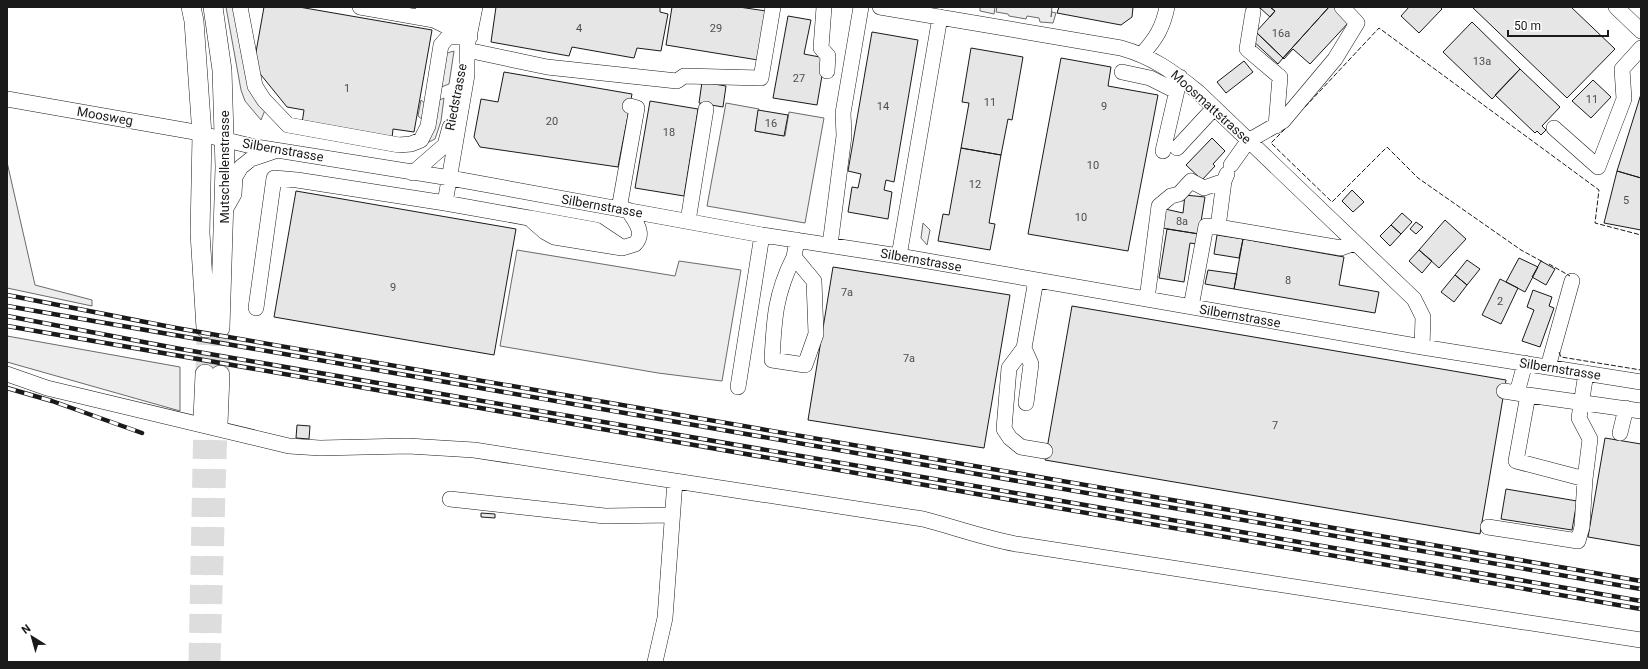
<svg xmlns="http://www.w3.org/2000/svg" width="1648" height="669" viewBox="0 0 1648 669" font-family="Roboto,sans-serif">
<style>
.built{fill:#ededed;stroke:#6a6a6a}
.building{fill:#e6e6e6;stroke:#1a1a1a}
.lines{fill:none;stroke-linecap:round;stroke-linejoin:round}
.major-tunnel{stroke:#ddd;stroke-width:19;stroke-dasharray:19 10;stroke-linecap:butt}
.minor-casing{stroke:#1a1a1a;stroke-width:16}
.major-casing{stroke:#1a1a1a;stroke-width:20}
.minor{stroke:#fff;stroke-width:15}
.major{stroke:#fff;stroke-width:19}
.rail-casing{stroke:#1a1a1a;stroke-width:4.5}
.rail{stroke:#fff;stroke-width:3;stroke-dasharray:9;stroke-linecap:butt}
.fence{stroke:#1a1a1a;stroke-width:1;stroke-dasharray:5 2;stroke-linecap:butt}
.labels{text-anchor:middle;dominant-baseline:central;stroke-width:3;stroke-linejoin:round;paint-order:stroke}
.number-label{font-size:11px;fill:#4d4d4d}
.street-label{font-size:13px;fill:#1a1a1a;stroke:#fff}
</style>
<rect width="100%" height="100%" fill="#fff"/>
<path class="built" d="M226 7H236L265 110 261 120 245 101 241 90Z
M980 7H995L994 14 980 11Z
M997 7H1052L1051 17 1052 12 1056 13 1053 23 1040 22 1039 18 1027 16 1026 19 1009 16 1008 14 996 12Z
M454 51 449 84 439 88 444 54Z
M444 98 441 121 435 139 425 144 435 102Z
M421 100 427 105 424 121 418 116Z
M726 103 759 109 755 131 785 136 789 112 824 118 805 223 707 206Z
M7 162 35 285 92 300V306L7 288Z
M923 223 930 230 927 245 921 238Z
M517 250 675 276 679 261 741 270 722 381 658 373 500 346Z
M7 336 180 367V411L7 362Z"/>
<path class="building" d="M264 7H299L432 30 414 132 393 129 392 138 302 123 304 110 287 107 257 70 253 69Z
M496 7H660V12L668 14 661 51 637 48 634 58 572 47 569 56 491 42Z
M672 7H739L766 11 758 60 666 45Z
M1059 7H1133L1132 17 1121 25 1057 13Z
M1259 7H1270L1275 11 1270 17Z
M1270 7H1329L1283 58 1256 32 1275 11Z
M1329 7H1335L1350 21 1310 64 1293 49 1284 59 1283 58Z
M1409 7H1440L1442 9 1419 33 1401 16Z
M1472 7H1571L1615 49 1567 98Z
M788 16 811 20 804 54 825 58 817 105 773 98Z
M1472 22 1520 69 1492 99 1443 52Z
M872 32 918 40 894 182 886 180 884 190 892 192 888 219 848 212 852 187 858 188 861 174 848 171Z
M1257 33 1283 58 1278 64 1251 39Z
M971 48 1023 57 1012 120 1008 119 1001 155 961 148 969 103 962 102Z
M1061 58 1111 67 1108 86 1158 95 1128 251 1028 234Z
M1244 61 1253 72 1226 93 1217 82Z
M1520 69 1560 107 1542 126 1546 130 1541 135 1537 131 1535 133 1495 95Z
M504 72 632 94 618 167 480 147 474 137 481 99 498 102Z
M1593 80 1611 97 1591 118 1572 101Z
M702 82 726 86 723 107 699 103Z
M1641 94V178L1617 171Z
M650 101 698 109 684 196 635 188Z
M758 110 788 115 784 136 755 131Z
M1212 138 1225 151 1213 164 1215 166 1202 180 1186 165Z
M961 148 1001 155 989 223 995 224 990 250 938 241 943 214 949 215Z
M1617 171 1641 178V230L1604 223Z
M1352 190 1364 202 1353 212 1342 201Z
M296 191 516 229 494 355 274 317Z
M1185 195 1205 197 1199 234 1162 228 1165 209 1183 213Z
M1402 213 1412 222 1401 234 1391 225Z
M1445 220 1466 239 1439 268 1419 250Z
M1416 222 1423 227 1416 234 1410 229Z
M1391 225 1401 234 1390 246 1380 236Z
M1167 229 1199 234 1197 244 1190 243 1184 282 1159 278Z
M1217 235 1243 239 1239 258 1214 254Z
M1243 239 1344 257 1339 285 1379 292 1375 313 1234 289Z
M1419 250 1432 261 1422 273 1409 261Z
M1519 258 1538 267 1525 292 1506 282Z
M1467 260 1480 269 1467 285 1455 275Z
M1541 261 1555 269 1546 285 1532 277Z
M833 267 1010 295 984 448 808 420Z
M1208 270 1237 274 1234 289 1205 284Z
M1455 275 1467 285 1454 302 1441 292Z
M1500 279 1518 288 1501 324 1482 315Z
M1533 290 1552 297 1549 306 1554 308 1540 347 1522 341 1534 310 1527 307Z
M1072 306 1506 380 1480 534 1045 460Z
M297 425 310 426 309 439 296 438Z
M1605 438 1641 444V546L1588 537Z
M1506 489 1577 501 1572 530 1501 519Z
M481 513 495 514V518L481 517Z"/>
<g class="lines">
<path class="major-tunnel" d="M205 374 206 328
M220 375V328
M198 662 203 418
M211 662 218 424"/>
<g class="minor-casing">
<path id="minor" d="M240 7 255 86 264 100 288 125 399 145 411 144 421 140 428 126 441 45 448 37H470
M360 7 434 20 446 26 471 28
M824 7 821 48 828 56 827 71
M880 7 1121 48C1153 57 1172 71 1198 92L1414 299 1423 317 1422 347
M1616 7 1641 31
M423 10 473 16
M1253 12 1247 49 1280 77 1276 126
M467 47 475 7
M467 50V75L445 203 529 218 545 232 554 237 622 248 635 244C646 233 634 220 628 210
M467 50 547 67 677 81 684 76 761 78 773 7
M1142 54C1156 39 1163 27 1167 7
M1122 72 1150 78 1176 91
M7 99 189 131 251 146 450 178 762 235 899 256 1422 347 1641 382
M1554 128 1598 167 1624 99 1622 69 1641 48
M1177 148 1214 108
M1163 151 1180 77
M1231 165 1248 141 1283 121 1335 59 1357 23 1342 7
M413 173 445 145 450 127
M619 209 637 108 630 106
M225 210 234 194 235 177 241 167 251 159 275 151
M530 218 596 230 620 246
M688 221 706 109
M1218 227 1341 248 1355 243
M830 245 844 136 843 113 861 7
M899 256 940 17
M794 257C775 294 774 320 772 360L805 365 816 334 814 281 794 257 797 240
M1147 299 1159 206 1171 196 1179 194 1191 181 1204 188 1224 181
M1191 307 1206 226 1218 227 1224 181 1227 174
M256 308 274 178 297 180 445 203
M1024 348 1009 368 1004 429 1010 438 1021 447 1045 451
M1548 367 1572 281
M7 374 47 388 289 446 320 448 408 446 474 450 923 519C954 527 984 538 1016 544L1641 640
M738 387 762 235
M1504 391 1528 395 1516 461 1585 479 1590 439 1579 418 1586 373
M1517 393 1525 363
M1528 395 1641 411
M1026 403 1031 364 1024 348 1036 280
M1620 433 1626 408
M450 499 605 516 672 515
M1488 527 1578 541 1582 527 1585 479
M655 662 665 618 675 481"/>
</g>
<g class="major-casing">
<path id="major" d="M191 7 194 21 202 135 200 233 206 328
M213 7 222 70 225 167 220 328
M203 418 205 374
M218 424 220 375"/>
</g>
<use href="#minor" class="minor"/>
<use href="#major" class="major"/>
<g class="rail-casing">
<path id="rail" d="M7 295 176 328 1641 581
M7 306 1641 589
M7 316 175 348 1641 601
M7 326 1641 609
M7 388 52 401 142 433"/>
</g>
<use href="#rail" class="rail"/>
<path class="fence" d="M1305 107 1379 28 1599 190 1595 223 1641 235
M1285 129 1271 143 1332 202 1387 147 1418 178 1521 250 1543 262
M1549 264 1570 276
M1559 352 1561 357 1641 370"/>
</g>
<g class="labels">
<g class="number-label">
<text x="579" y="28">4</text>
<text x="716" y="28">29</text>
<text x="1281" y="33">16a</text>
<text x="1482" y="61">13a</text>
<text x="799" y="78">27</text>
<text x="347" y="88">1</text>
<text x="1592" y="99">11</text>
<text x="990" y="102">11</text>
<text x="883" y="106">14</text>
<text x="1104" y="106">9</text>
<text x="552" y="121">20</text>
<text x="771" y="123">16</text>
<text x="669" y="132">18</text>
<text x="1093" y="165">10</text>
<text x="975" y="184">12</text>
<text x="1626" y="200">5</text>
<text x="1081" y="217">10</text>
<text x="1182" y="221">8a</text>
<text x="1288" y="280">8</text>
<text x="393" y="287">9</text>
<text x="847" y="292">7a</text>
<text x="1500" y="301">2</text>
<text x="909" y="358">7a</text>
<text x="1275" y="425">7</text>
</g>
<g class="street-label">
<text transform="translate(456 97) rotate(-79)">Riedstrasse</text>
<text transform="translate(1211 107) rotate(42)">Moosmattstrasse</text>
<text transform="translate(105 116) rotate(10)">Moosweg</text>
<text transform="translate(283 150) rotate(10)">Silbernstrasse</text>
<text transform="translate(224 167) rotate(-90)">Mutschellenstrasse</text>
<text transform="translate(602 206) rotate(10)">Silbernstrasse</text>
<text transform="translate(921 260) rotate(10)">Silbernstrasse</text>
<text transform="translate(1240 316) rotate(10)">Silbernstrasse</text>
<text transform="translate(1560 369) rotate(9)">Silbernstrasse</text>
</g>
</g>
<rect width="1648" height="669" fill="none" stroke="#1a1a1a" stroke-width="16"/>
<g transform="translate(32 637) rotate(323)" stroke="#ffffff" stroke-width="3" paint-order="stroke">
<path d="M0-3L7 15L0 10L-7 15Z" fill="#1a1a1a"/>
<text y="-6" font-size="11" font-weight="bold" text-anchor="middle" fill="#1a1a1a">N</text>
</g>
<path d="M1508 30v6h100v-6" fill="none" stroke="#1a1a1a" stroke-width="2"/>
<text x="1514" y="30" font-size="12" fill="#1a1a1a" stroke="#ffffff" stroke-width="3" paint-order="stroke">50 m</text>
</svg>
